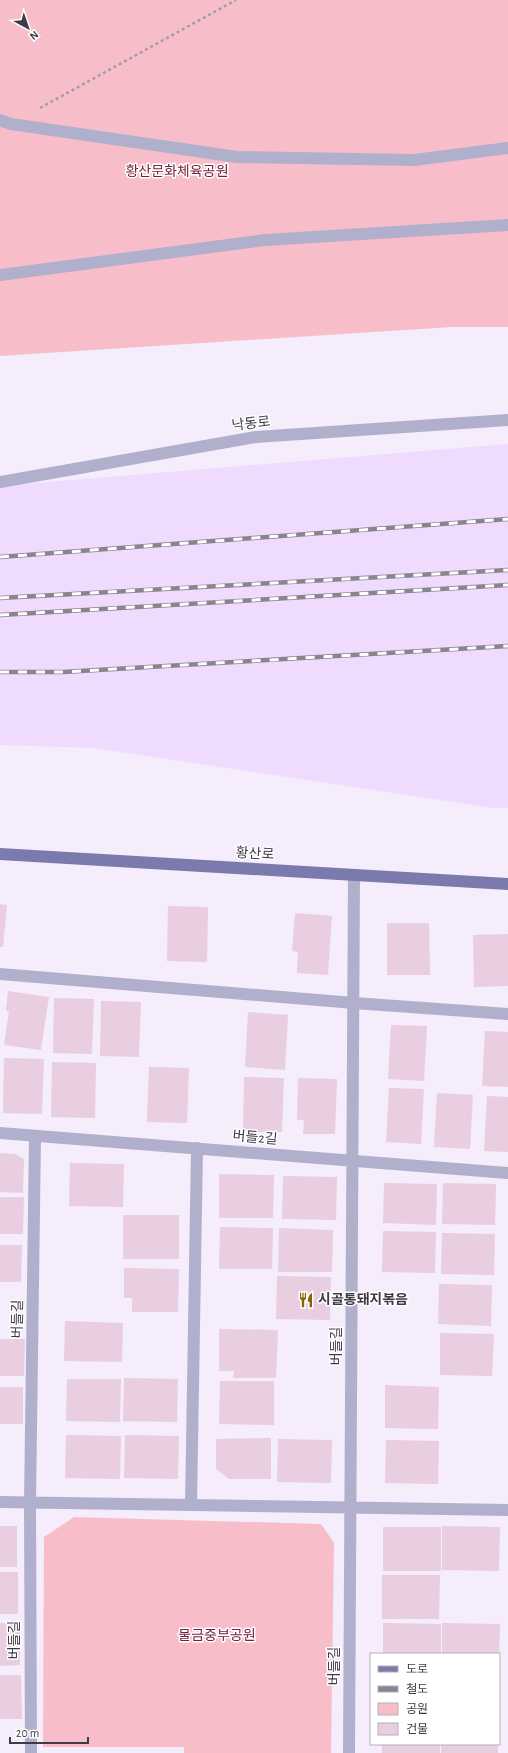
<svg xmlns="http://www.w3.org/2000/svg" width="508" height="1753" viewBox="0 0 508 1753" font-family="'Alegreya Sans','Noto Sans KR',sans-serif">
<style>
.built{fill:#eedbfd}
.green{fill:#f7beca}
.building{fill:#e9cde0}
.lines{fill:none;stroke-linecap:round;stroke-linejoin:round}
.path{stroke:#a39ba9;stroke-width:2.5;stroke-dasharray:3 3;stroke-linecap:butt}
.minor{stroke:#b0b0cd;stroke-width:12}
.major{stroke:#7b7aad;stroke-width:12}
.rail-casing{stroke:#8a8390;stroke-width:4.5}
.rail{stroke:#fff;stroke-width:3;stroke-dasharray:9;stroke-linecap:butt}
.labels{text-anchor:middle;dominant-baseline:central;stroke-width:3;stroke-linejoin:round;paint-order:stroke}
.park-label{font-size:14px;fill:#76223e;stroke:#fff}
.street-label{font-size:14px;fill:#403a45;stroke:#fff}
.poi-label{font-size:14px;font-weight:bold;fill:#403a45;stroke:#fff;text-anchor:start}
</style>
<rect width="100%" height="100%" fill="#f5ecfc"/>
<path class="built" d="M508 444V808H493L94 748 0 745V486Z"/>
<path class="green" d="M0 0H508V327H452L0 356Z
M74 1517 321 1524 334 1543 331 1753H184V1747H43L44 1537Z"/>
<path class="building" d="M0 904 7 905 3 947H0Z
M168 906 208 907 207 962 167 961Z
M295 913 332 916 328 975 297 973 298 952 292 951Z
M387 923H429L430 975H387Z
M508 934V986L474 987 473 935Z
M8 991 49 997 41 1050 4 1045 9 1011H6Z
M54 998 94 999 92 1054 53 1053Z
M101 1001 141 1002 139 1057 100 1056Z
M248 1012 288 1015 285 1070 245 1067Z
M391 1025 427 1026 424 1081 388 1079Z
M485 1031 508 1032V1087L482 1086Z
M4 1058 44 1059 42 1114 3 1113Z
M52 1062 96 1063 95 1118 51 1117Z
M149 1067 189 1068 187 1123 147 1122Z
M244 1077 284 1078 282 1132H243Z
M298 1078 337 1079 335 1134H303L304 1120H297Z
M389 1088 424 1089 421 1144 386 1142Z
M437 1093 473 1095 470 1149 434 1147Z
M487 1096 508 1097V1152L484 1151Z
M0 1153 15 1154 24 1159 23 1193 0 1192Z
M70 1163 124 1164 123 1207 69 1206Z
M219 1174 274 1175 273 1218H219Z
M283 1176 337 1177 336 1220 282 1219Z
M384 1183 437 1184 436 1225 383 1223Z
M443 1183 496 1184 495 1225 442 1224Z
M0 1197H24L23 1234H0Z
M123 1215H179V1259H123Z
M220 1227 273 1228 272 1269H219Z
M279 1228 333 1230 332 1272H278Z
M383 1231 436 1232 435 1273 382 1272Z
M442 1233 495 1234 494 1275 441 1274Z
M0 1245H22L21 1282H0Z
M124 1268 179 1269 178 1312H132V1298H124Z
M277 1276 331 1277 330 1320 276 1319Z
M439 1284 492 1285 491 1326 438 1324Z
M65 1321 123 1323 122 1362 64 1361Z
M219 1329 278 1330 276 1378H233L234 1371H219Z
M440 1333 494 1334 492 1376 440 1375Z
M0 1339H25L24 1376H0Z
M124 1378 178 1379 177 1422 123 1421Z
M67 1379H121L120 1422 66 1421Z
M220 1381H274V1425L219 1424Z
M385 1385 439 1387 438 1429 385 1428Z
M0 1387H23V1424H0Z
M66 1435 121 1436 120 1479 65 1478Z
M125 1435 179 1436 178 1479 124 1478Z
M271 1438V1479H229L216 1469V1439Z
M278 1439 332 1440 331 1483 277 1482Z
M386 1440 439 1441 438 1484 385 1483Z
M0 1526H17V1567H0Z
M442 1526 500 1527 499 1571 442 1570Z
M383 1527H441V1571H383Z
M0 1572H18V1614H0Z
M382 1575H440L439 1619H382Z
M0 1623H20V1665L0 1666Z
M383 1623 441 1624V1654H383Z
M442 1623 500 1624 499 1654H442Z
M0 1675H21L22 1719H0Z
M382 1744H440V1753H382Z
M441 1744H498V1753H441Z"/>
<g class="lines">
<path class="path" d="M40 108 236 0"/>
<path class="minor" d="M0 120 11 124 237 157 414 160 508 148
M0 275 265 240 508 225
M0 482 256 437 508 420
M0 974 354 1003 508 1014
M0 1133 508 1173
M0 1502 508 1510
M191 1505 197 1148
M31 1753 30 1503 35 1136
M349 1753 354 875"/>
<path class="major" d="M0 854 508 884"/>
<g class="rail-casing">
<path id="rail" d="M0 557 508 519
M0 598 508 570
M0 615 508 585
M0 672H63L508 646"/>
</g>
<use href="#rail" class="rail"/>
</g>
<defs>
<g id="restaurant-bare" transform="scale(1.2)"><path d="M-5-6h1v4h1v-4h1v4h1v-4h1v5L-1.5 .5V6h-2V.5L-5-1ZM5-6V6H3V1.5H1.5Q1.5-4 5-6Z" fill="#886300" stroke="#fff" stroke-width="2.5" paint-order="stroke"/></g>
</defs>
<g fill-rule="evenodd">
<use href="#restaurant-bare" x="306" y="1300"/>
</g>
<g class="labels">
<g class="park-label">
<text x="177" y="172">황산문화체육공원</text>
<text x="217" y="1636">물금중부공원</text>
</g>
<g class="street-label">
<text transform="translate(251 424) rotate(-7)">낙동로</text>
<text transform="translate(255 854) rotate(3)">황산로</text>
<text transform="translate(255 1138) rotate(5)">버들2길</text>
<text transform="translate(18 1319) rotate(-89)">버들길</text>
<text transform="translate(337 1346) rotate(-90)">버들길</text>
<text transform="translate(15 1640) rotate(-90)">버들길</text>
<text transform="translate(335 1666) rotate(-90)">버들길</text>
</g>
<g class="poi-label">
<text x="318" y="1300">시골통돼지볶음</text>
</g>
</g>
<rect x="370" y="1653" width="130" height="92" fill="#ffffff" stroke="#b3b0b5"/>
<rect x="378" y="1666" width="20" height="6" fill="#7b7aad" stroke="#b3b0b5"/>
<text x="406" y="1673" font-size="12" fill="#403a45">도로</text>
<rect x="378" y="1686" width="20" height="6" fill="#8a8390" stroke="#b3b0b5"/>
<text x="406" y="1693" font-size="12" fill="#403a45">철도</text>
<rect x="378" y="1703" width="20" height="12" fill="#f7beca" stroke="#b3b0b5"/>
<text x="406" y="1713" font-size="12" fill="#403a45">공원</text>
<rect x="378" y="1723" width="20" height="12" fill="#e9cde0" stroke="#b3b0b5"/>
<text x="406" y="1733" font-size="12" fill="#403a45">건물</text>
<g transform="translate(28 28) rotate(140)" stroke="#ffffff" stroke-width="3" paint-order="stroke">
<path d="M0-3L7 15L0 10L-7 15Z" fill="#403a45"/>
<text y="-6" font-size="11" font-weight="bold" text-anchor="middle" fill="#403a45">N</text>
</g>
<path d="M10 1737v6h78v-6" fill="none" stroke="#403a45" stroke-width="2"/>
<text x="16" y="1737" font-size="12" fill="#403a45" stroke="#ffffff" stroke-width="3" paint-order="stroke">20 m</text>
</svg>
